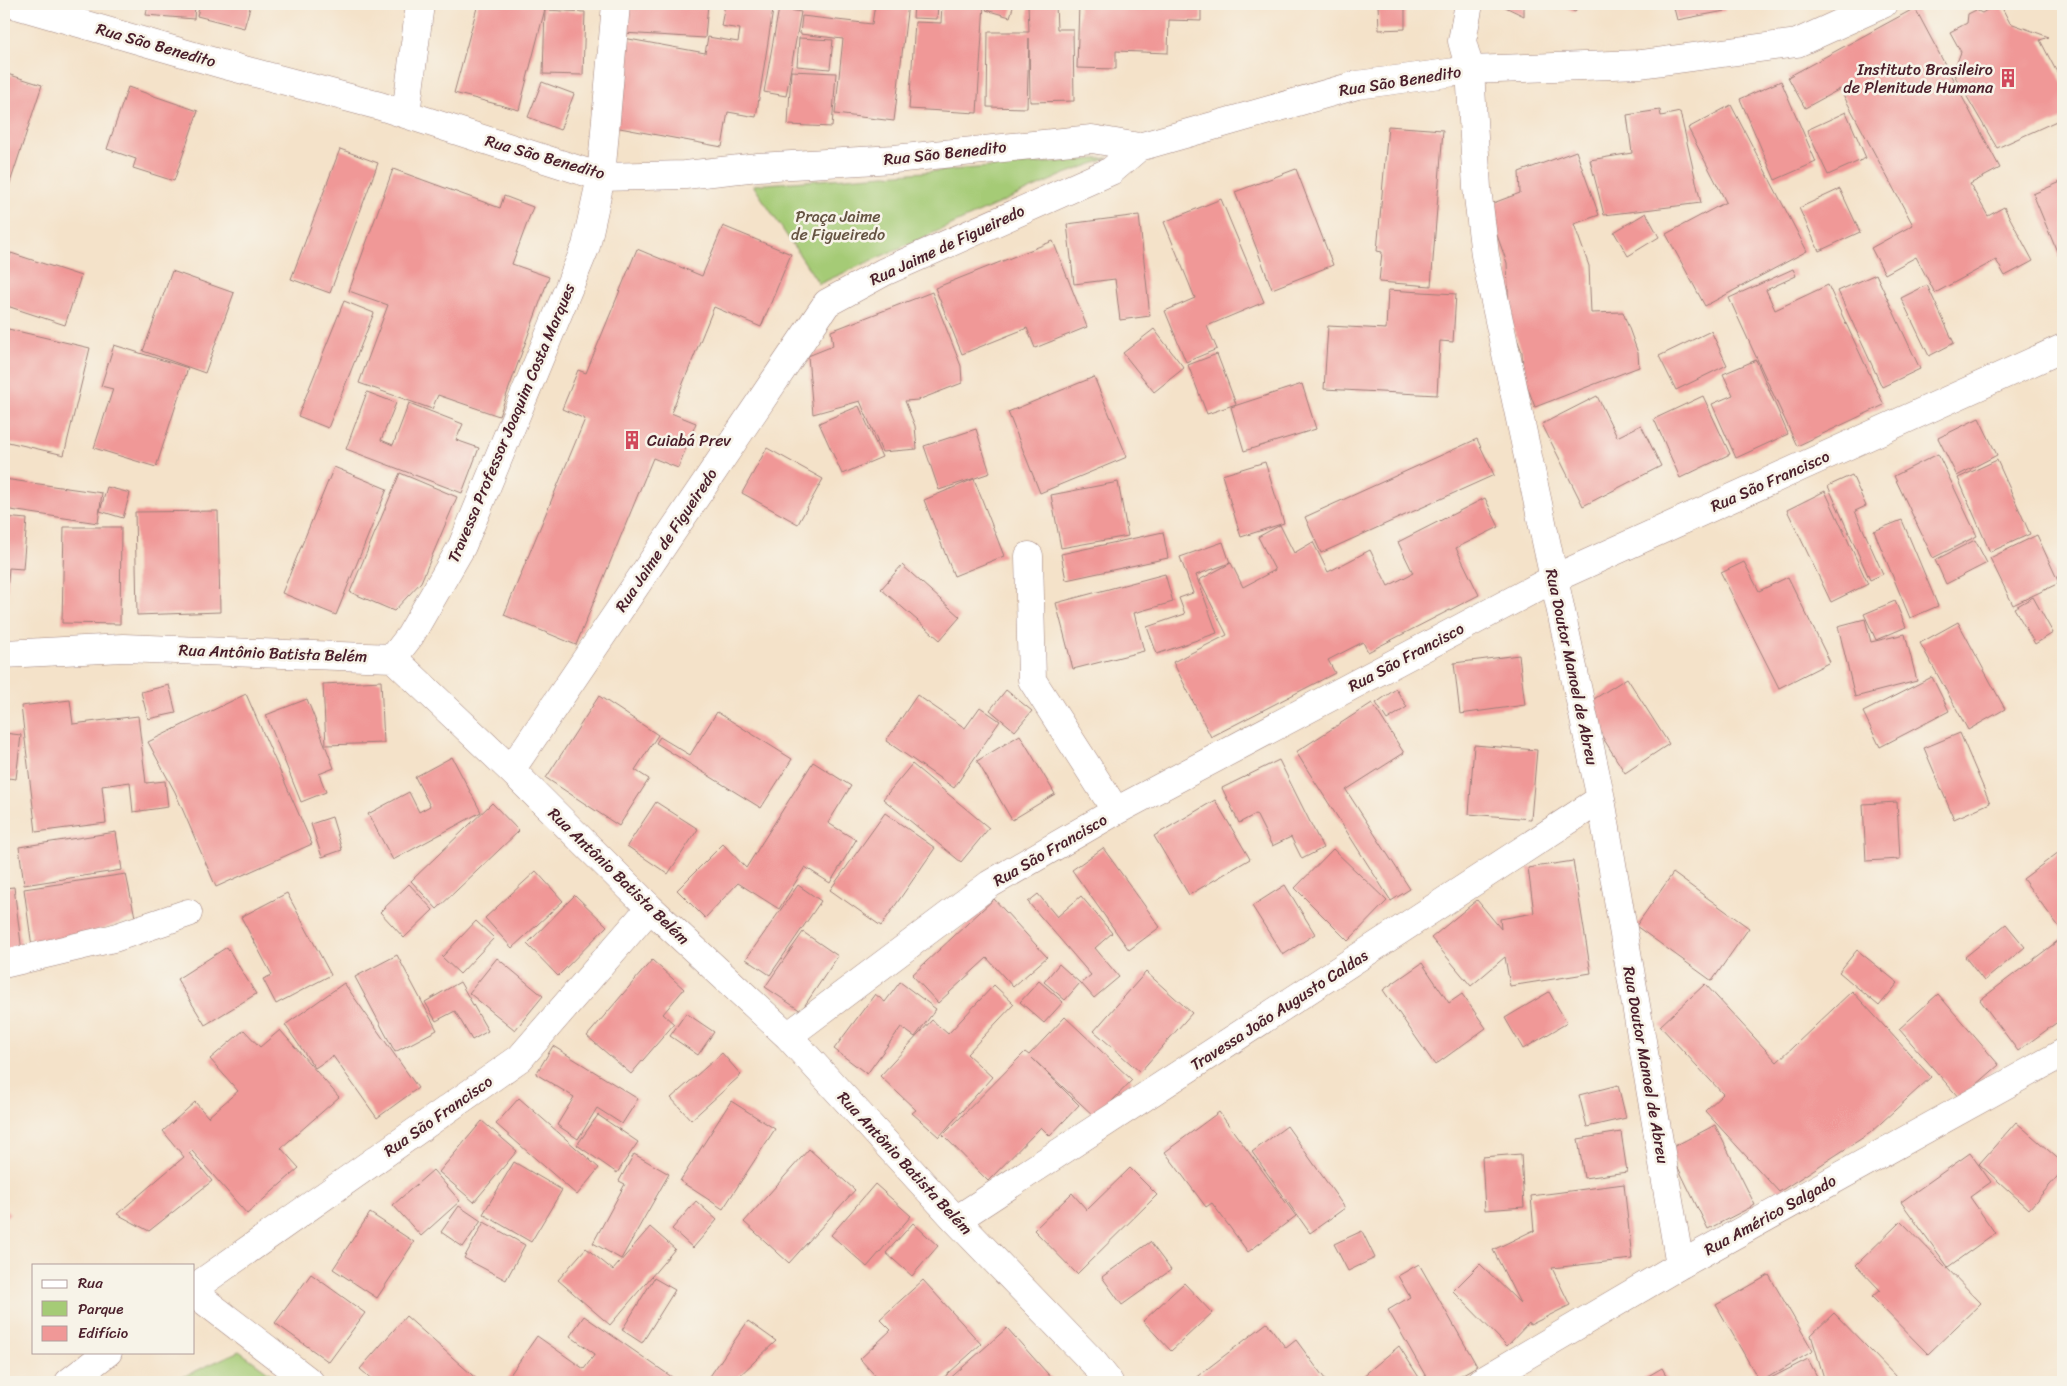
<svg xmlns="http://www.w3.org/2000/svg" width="2067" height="1386" viewBox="0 0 2067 1386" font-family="Sriracha,sans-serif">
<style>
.green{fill:#a5cb76;stroke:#787550}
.building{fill:#f09897}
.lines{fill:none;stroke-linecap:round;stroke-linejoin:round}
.minor-casing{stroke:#9f807a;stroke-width:29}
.minor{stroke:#fff;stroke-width:28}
.labels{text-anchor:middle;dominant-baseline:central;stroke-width:5;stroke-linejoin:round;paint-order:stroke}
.street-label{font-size:16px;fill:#4a1f2b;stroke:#f7f3e8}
.poi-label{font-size:16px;fill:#4a1f2b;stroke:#f7f3e8;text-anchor:end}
.park-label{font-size:16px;fill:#655342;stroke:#f7f3e8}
</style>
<rect width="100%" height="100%" fill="#f7f3e8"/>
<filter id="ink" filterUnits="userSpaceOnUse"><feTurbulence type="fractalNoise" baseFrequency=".02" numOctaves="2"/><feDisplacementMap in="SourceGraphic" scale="10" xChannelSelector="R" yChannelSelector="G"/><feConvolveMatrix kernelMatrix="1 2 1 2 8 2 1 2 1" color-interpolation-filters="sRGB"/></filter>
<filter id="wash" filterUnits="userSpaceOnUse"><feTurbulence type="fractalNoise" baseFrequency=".0096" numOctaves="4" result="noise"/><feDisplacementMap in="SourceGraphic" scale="20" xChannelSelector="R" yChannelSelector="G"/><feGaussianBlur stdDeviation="1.12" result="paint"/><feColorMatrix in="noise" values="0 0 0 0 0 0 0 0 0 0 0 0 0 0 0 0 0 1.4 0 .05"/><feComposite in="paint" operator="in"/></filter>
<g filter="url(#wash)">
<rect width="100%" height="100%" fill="#f4e2c9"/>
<path class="green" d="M1109 158 1065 174 819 284 753 185Z
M239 1351 282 1382H172Z"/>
<g id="blocks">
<path class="building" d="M148 4H195L194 19 146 15Z
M200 4H251L244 28 197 16Z
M478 4 546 5 519 110 454 93Z
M625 4H708L705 38 623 33Z
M725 4H774L756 117 728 112 722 147 609 126 618 37 705 53 708 37 738 42 740 29 721 26Z
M875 4H908L894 121 835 114 843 39 800 34 802 16 872 24Z
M914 4H938L937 19 913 18Z
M942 4H984L977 113 909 109 915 22 941 23Z
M988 4H1014L1010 17 986 10Z
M1028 4H1056L1057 29H1073L1074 101 1030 102 1029 38 1027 108 987 107 988 32H1029Z
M1079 4H1201V21L1169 20 1168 53 1116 51V69L1077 68Z
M1378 4H1405V29L1379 30Z
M1499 4H1524V16Z
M1559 4H1580L1575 12Z
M1632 4H1646V6Z
M1673 4H1723L1725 11 1677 20Z
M1997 4H2000L2010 23 2049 37 2040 40 2063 84V118L1997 148 1953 73 1961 52 1950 32 1967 23 1968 14 1976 10 1982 13Z
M779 8 801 12 786 96 764 92Z
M1915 8 2000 168 1970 184 1988 216 2004 207 2033 261 2005 276 1996 260 1935 293 1916 257 1885 274 1871 248 1913 225 1840 89 1805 108 1788 77Z
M545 10 585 12 583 75 543 74Z
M799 38 833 40 830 69 797 66Z
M791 71 836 73 832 127 788 125Z
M4 73 42 85 4 201Z
M1781 81 1816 162 1775 180 1740 99Z
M542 82 574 94 560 130 528 117Z
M128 87 198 111 174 181 133 168 136 159 107 149Z
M1731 105 1807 251 1705 306 1666 234 1726 202 1688 128Z
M1660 110 1661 116 1680 112 1701 203 1604 215 1590 160 1632 153 1627 115Z
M1846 112 1866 158 1828 175 1807 130Z
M1388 126 1443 130 1431 286 1379 282 1382 252 1377 251Z
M340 149 378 163 330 293 291 279Z
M1576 151 1599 215 1574 224 1589 266 1591 313 1623 312 1638 353 1639 367 1535 407 1523 375 1522 352 1509 317 1507 263 1489 213 1488 205 1520 193 1519 172Z
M393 169 500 208 504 196 533 207 512 264 549 277 499 416 438 395 432 409 359 383 388 305 349 291Z
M1296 169 1333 265 1272 289 1235 192Z
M2063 181V266L2033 194Z
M1840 189 1860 232 1819 251 1799 208Z
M1221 199 1264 302 1207 326 1217 349 1186 362 1165 311 1195 298 1164 222Z
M4 201H7L5 218H4Z
M1646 213 1659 237 1628 256 1614 232Z
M1139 215 1150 316 1120 320 1115 279 1074 284 1067 224Z
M723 226 791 254 761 327 714 307 671 413 696 423 678 468 653 458 576 645 504 615 585 419 562 409 578 370 586 373 637 249 702 276Z
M1053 241 1087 327 1035 348 1027 328 962 354 935 288Z
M11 253 81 276 65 325 4 305V273Z
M1793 269 1796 276 1766 290 1775 310 1828 285 1884 405 1797 446 1729 298Z
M172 271 234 293 205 373 143 351Z
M1876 274 1920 369 1882 387 1838 291Z
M1927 285 1954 343 1929 356 1901 298Z
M1388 290 1456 294 1453 342 1440 341 1437 395 1324 389 1328 326 1386 329Z
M932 292 961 366 962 383 918 400 905 401 915 426 917 449 882 452 860 401 813 414 808 356 833 346 831 331Z
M344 301 374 313 328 428 298 416Z
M4 328 90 348 64 455 4 441Z
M1154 329 1184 368 1154 392 1123 353Z
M1711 331 1727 365 1676 390 1659 356Z
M114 345 188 368 156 467 94 448 113 389 101 386Z
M1217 354 1236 404 1207 414 1188 365Z
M1756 360 1788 434 1736 458 1712 404 1733 395 1723 374Z
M1094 377 1127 457 1040 493 1008 412Z
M1302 384 1316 429 1244 451 1231 407Z
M367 392 396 403 381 440 393 445 409 403 463 424 456 440 479 448 462 493 346 449Z
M1597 396 1617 437 1641 425 1661 466 1583 506 1542 424Z
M1703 396 1730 454 1680 478 1654 419Z
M859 406 882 457 842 474 819 423Z
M1979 418 1997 455 1957 476 1938 438Z
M976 429 990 473 939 490 924 446Z
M1477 439 1494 475 1321 553 1305 517Z
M767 448 823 479 798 524 742 493Z
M1938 454 1977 536 1933 558 1894 476Z
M1997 460 2030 534 1990 552 1958 478Z
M1265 462 1284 523 1241 537 1222 475Z
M334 467 387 489 336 615 282 593Z
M400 473 457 497 421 582 394 611 350 592Z
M1852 475 1866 506 1855 511 1883 574 1870 580 1828 486Z
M4 479 102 493 98 523 4 509Z
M974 479 1004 556 954 576 924 500Z
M1118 482 1128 536 1061 548 1051 495Z
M107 487 130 493 123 518 100 511Z
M1825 491 1868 584 1831 602 1787 510Z
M1485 498 1499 527 1456 548 1479 595 1368 652 1363 642 1328 660 1335 673 1211 737 1173 662 1227 635 1199 580 1231 563 1243 587 1275 570 1258 537 1280 525 1294 553 1313 542 1328 572 1370 550 1388 586 1413 573 1398 542Z
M218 511 220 612 137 615 135 512Z
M4 517 27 519 23 569 9 568 5 616Z
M1902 520 1938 606 1910 618 1874 531Z
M64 527H121L120 624 62 623Z
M1163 532 1168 558 1066 580 1061 554Z
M2037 535 2059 583 2013 605 1990 558Z
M1975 540 1987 563 1946 584 1935 560Z
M1223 542 1230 563 1196 575 1217 633 1157 654 1147 627 1185 614 1179 598 1193 593 1180 557Z
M1744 562 1759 591 1788 577 1830 662 1779 688 1721 573Z
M902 565 960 617 940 640 881 589Z
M1165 574 1173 602 1134 613 1144 651 1073 669 1056 603Z
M2033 597 2053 633 2035 644 2014 608Z
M1895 601 1906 627 1876 640 1864 614Z
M1865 619 1871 642 1905 634 1917 681 1855 697 1838 626Z
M1958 622 2005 709 1968 730 1920 643Z
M1519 655 1525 705 1460 714 1454 663Z
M1932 677 1949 711 1880 747 1863 712Z
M1627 678 1669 744 1625 773 1583 706Z
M381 681 384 743 326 745 323 684Z
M169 685 176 713 148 719 141 692Z
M1396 689 1407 707 1387 720 1376 703Z
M1006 690 1032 711 1015 731 990 710Z
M246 694 312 844 216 887 175 792 148 742Z
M917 695 965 728 980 707 1000 721 954 788 886 741Z
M599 696 658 735 635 770 649 779 619 826 546 778Z
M307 699 334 768 319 774 326 792 301 802 266 715Z
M70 700 73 724 138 716 146 783 165 781 168 807 133 812 130 782 102 786 106 823 36 832 21 706Z
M1372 703 1404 753 1346 790 1410 889 1391 901 1296 752Z
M717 712 792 759 761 808 656 743 660 737 690 755Z
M4 733 21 735 16 779 8 778 5 799Z
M1960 733 1990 803 1954 819 1924 748Z
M1020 735 1055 794 1012 820 977 761Z
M1474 745 1537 750 1531 819 1469 814Z
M452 757 481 812 393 860 368 814 409 792 419 812 430 806 415 777Z
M1279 760 1323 848 1302 859 1291 837 1272 846 1256 814 1239 823 1222 788Z
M813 762 851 786 828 823 856 840 830 883 805 867 779 909 738 883 705 918 677 890 723 844 746 868Z
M912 764 989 828 961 862 883 799Z
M1215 800 1250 859 1189 895 1154 836Z
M656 802 698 829 668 874 627 846Z
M1897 802 1900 859 1866 861 1863 804Z
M492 803 519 831 437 909 411 881Z
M885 813 935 848 881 926 830 890Z
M332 817 342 850 322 857 311 824Z
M116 832 122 870 24 885 19 847Z
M1103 848 1160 927 1129 950 1072 870Z
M1333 849 1387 901 1348 941 1295 888Z
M2063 849V932L2023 879Z
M1573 861 1591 973 1510 986 1505 957 1471 986 1431 938 1477 900 1501 929 1500 919 1534 913 1528 868Z
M536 871 563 901 512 948 485 918Z
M1673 873 1749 928 1712 981 1636 926Z
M126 874 135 917 33 954 24 889Z
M409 884 433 910 404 938 380 912Z
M798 885 821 901 770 975 746 959Z
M1285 885 1315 934 1283 955 1252 906Z
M14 887 22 952 4 957V888Z
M287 893 331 975 276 1004 263 979 272 975 241 917Z
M1038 894 1057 917 1081 896 1112 933 1095 948 1119 977 1094 998 1081 983 1091 975 1028 902Z
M575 895 607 926 558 976 527 944Z
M994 899 1047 957 1013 987 987 958 938 1003 912 975Z
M476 921 494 938 460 974 442 957Z
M2006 924 2025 947 1984 981 1965 957Z
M803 932 838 956 801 1011 765 987Z
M2063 937V1018L2018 1051 1980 1000Z
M227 947 256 994 205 1025 177 979Z
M1857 950 1898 983 1879 1006 1839 972Z
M397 955 437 1030 395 1052 355 977Z
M497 958 543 996 515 1030 469 993Z
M652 960 684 989 663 1014 674 1024 631 1074 587 1036Z
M1422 963 1449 1003 1462 994 1486 1028 1435 1065 1383 990Z
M1059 964 1080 983 1065 1000 1044 982Z
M1146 972 1192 1013 1140 1072 1094 1031Z
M1039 981 1063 1002 1044 1023 1020 1002Z
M460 982 488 1031 472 1040 455 1011 436 1021 425 1002Z
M900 982 936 1009 915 1037 901 1027 867 1074 834 1049 875 994 885 1002Z
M344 983 418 1088 377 1118 333 1056 315 1068 285 1025Z
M1705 984 1777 1062 1852 991 1931 1077 1870 1133 1779 1192 1705 1111 1723 1094 1660 1026Z
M994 985 1014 1004 967 1054 992 1077 939 1137 912 1113 916 1110 880 1076 932 1020 948 1034Z
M1549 992 1567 1023 1523 1049 1505 1018Z
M1938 994 1999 1065 1960 1099 1899 1029Z
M686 1013 714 1032 698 1055 670 1036Z
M1065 1017 1132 1080 1096 1118 1032 1058 1079 1105 1050 1136 1041 1127 988 1181 943 1135 1025 1052 1029 1055Z
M244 1030 260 1047 280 1030 339 1097 281 1148 299 1168 247 1214 192 1151 189 1153 212 1181 149 1231 117 1214 184 1157 163 1131 195 1102 208 1117 238 1091 210 1059Z
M553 1046 638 1099 622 1124 597 1108 578 1139 557 1125 574 1097 536 1074Z
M722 1053 741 1075 691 1120 671 1098Z
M1618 1085 1626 1118 1587 1127 1579 1095Z
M519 1098 599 1168 577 1195 496 1124Z
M731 1101 775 1129 723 1209 680 1181Z
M1219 1112 1296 1216 1248 1252 1212 1203 1206 1207 1165 1152Z
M598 1115 638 1142 617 1173 577 1145Z
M482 1121 517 1151 474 1202 439 1172Z
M2016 1122 2063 1163V1170L2029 1209 1979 1164Z
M1715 1125 1755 1205 1708 1229 1669 1149Z
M1287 1126 1345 1208 1310 1233 1252 1152Z
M1621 1132 1627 1172 1584 1178 1578 1139Z
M809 1149 855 1190 789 1263 744 1222Z
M1970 1153 1991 1182 1970 1197 1995 1233 1948 1267 1901 1202Z
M634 1154 669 1174 621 1259 593 1243 625 1184 619 1181Z
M1521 1154 1524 1207 1485 1210 1482 1157Z
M514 1162 562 1190 531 1242 483 1214Z
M1130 1168 1157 1195 1077 1274 1034 1230 1072 1193 1087 1210Z
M433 1170 460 1201 421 1236 393 1205Z
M875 1184 911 1216 867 1267 831 1235Z
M1624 1184 1632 1259 1552 1268 1570 1305 1530 1325 1529 1323 1507 1346 1453 1291 1480 1264 1520 1303 1493 1250 1534 1230V1232L1531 1196Z
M696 1201 717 1220 693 1248 672 1229Z
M459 1206 481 1221 463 1247 441 1232Z
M4 1208 10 1214 4 1218Z
M370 1213 414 1242 377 1298 333 1269Z
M1901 1221 1981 1303 1928 1354 1872 1297 1880 1290 1856 1265Z
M484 1222 525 1245 506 1280 464 1258Z
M913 1223 938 1246 912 1276 886 1253Z
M650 1227 675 1249 610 1325 558 1280 586 1248 613 1270Z
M1362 1231 1375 1258 1348 1271 1334 1244Z
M1150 1242 1171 1270 1122 1305 1102 1277Z
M1419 1264 1477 1366 1449 1382H1429L1388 1310 1410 1297 1398 1276Z
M311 1274 365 1313 329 1362 275 1323Z
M1769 1275 1813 1351 1760 1382 1716 1305Z
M654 1278 675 1290 642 1343 622 1330Z
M923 1280 981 1344 939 1382H881L860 1359 891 1330 880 1319Z
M1184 1283 1212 1313 1171 1351 1143 1321Z
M1834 1313 1901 1382H1828L1824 1378 1811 1335Z
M406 1316 480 1382H375L360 1369Z
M584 1316 679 1382H505L537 1336 584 1369 595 1354 570 1336Z
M748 1321 776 1341 733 1382H706Z
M1267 1323 1286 1348 1296 1340 1325 1379 1321 1382H1190Z
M1007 1328 1055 1382H946Z
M1399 1346 1422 1382H1356Z
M1808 1359 1820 1382H1763Z
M1662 1368 1670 1382H1638Z"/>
</g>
</g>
<g filter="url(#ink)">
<use href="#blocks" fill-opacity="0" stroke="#9f807a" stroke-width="1"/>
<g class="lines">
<g class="minor-casing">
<path id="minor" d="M13 4 225 65 380 106 601 177 685 175 758 167 894 159 1092 139 1139 147 1357 85 1470 70 1641 64 1797 43 1883 4
M1469 4 1462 41 1470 70 1477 188 1485 255 1601 799 1680 1265
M406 114 420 4
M1029 556 1032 680 1116 811
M4 654 123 648 393 658 511 770 650 908 788 1036 956 1220 1094 1363 1109 1382
M393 658 410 636 462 546 586 246 601 177 616 4
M511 770 827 303 884 272 1111 171 1139 147
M4 964 114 938 188 913
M788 1036 990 884 1116 811 1553 579 2063 348
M956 1220 1601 799
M194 1288 520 1058 650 908
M194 1293 310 1382
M69 1382 108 1352
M1481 1382 1680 1265 2063 1053"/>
</g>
<use href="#minor" class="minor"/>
</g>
</g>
<defs>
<g id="building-bare" transform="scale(1.5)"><path d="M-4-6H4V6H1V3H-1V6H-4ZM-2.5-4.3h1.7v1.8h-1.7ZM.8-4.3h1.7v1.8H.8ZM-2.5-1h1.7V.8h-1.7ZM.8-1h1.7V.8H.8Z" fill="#d1495b" stroke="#f7f3e8" stroke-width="2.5" paint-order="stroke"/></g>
</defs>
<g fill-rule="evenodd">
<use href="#building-bare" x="2008" y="78"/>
<use href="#building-bare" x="632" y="440"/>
</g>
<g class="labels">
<g class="street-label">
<text transform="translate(156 45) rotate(16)">Rua São Benedito</text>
<text transform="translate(1400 81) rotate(-9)">Rua São Benedito</text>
<text transform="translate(945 153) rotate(-6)">Rua São Benedito</text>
<text transform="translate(545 157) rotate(16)">Rua São Benedito</text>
<text transform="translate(947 245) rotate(-25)">Rua Jaime de Figueiredo</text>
<text transform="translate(511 423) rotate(-67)">Travessa Professor Joaquim Costa Marques</text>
<text transform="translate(1770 481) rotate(-24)">Rua São Francisco</text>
<text transform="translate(666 540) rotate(-56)">Rua Jaime de Figueiredo</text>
<text transform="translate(273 653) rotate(2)">Rua Antônio Batista Belém</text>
<text transform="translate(1406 657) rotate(-28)">Rua São Francisco</text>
<text transform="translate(1572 667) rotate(78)">Rua Doutor Manoel de Abreu</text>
<text transform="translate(1050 850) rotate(-30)">Rua São Francisco</text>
<text transform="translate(619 876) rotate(44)">Rua Antônio Batista Belém</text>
<text transform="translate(1279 1010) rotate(-33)">Travessa João Augusto Caldas</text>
<text transform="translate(1646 1065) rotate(80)">Rua Doutor Manoel de Abreu</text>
<text transform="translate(438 1116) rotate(-35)">Rua São Francisco</text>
<text transform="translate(905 1163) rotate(47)">Rua Antônio Batista Belém</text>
<text transform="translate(1770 1215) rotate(-29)">Rua Américo Salgado</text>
</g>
<g class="poi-label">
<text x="1993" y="69">Instituto Brasileiro<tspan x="1993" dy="18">de Plenitude Humana</tspan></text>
<text x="647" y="440" text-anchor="start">Cuiabá Prev</text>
</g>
<g class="park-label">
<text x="838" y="216">Praça Jaime<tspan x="838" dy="18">de Figueiredo</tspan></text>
</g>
</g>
<rect width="2067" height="1386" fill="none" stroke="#f7f3e8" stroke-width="20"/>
<rect x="32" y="1264" width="162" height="90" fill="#f7f3e8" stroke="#b29e9c"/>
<rect x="42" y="1280" width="25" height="8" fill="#ffffff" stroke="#b29e9c"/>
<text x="78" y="1288" font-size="15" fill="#4a1f2b">Rua</text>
<rect x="42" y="1301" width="25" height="15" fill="#a5cb76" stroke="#b29e9c"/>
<text x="78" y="1314" font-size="15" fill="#4a1f2b">Parque</text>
<rect x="42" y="1326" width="25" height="15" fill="#f09897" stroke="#b29e9c"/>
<text x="78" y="1338" font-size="15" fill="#4a1f2b">Edifício</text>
</svg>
